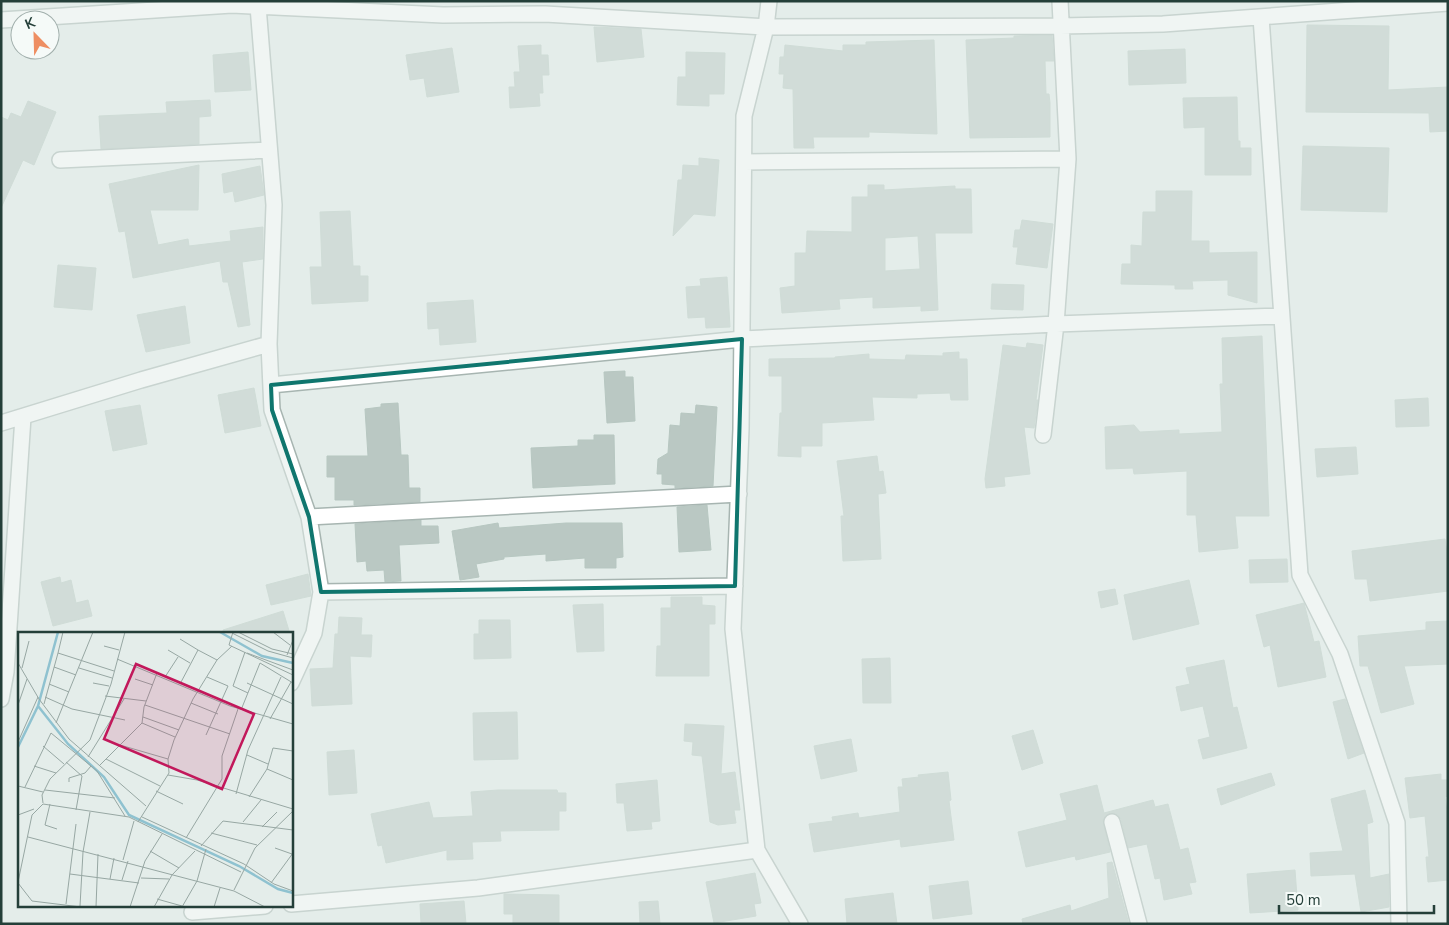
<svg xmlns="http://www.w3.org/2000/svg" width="1449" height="925" viewBox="0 0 1449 925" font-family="'Nunito Sans',sans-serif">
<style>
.building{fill:#bac8c3;stroke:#b7c7c1;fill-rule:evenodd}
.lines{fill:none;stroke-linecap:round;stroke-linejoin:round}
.street-casing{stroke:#a7b5b1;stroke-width:18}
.street{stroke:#fff;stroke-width:15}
.marked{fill:none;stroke:#0f766e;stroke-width:4;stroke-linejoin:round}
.inset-river{fill:none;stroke:#8fc2d0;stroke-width:2.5}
.inset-road{fill:none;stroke:#97a7a3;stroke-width:1}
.view{fill:#c2185b;fill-opacity:0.15;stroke:#c2185b;stroke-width:2.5}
.inset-edge{fill:none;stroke:#243f39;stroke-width:2.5}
</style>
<rect width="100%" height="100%" fill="#e4edea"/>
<path class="building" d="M1307 25 1389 26 1388 90 1448 87V131L1430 132 1429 113 1306 112Z
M594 27 641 29 644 57 597 62Z
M1052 35 1054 61H1045L1046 94H1049L1050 103V137L970 138 966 40 1014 38V36Z
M934 40 937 134 869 132V137H813L814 148H794L793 89 783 88 784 74H779L780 57H784L785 45 843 51V45H866V42Z
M541 45V55H548L549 75H542L543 93H539L540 106 510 108 509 87H515L514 72H520L518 46Z
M452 48 459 92 427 97 424 78 410 80 406 55Z
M1185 49 1186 83 1129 85 1128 51Z
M248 52 251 90 215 92 213 55Z
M686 52 725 53 724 94H709V106L677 105 678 77H686Z
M1237 97 1238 141H1240V148H1251V175H1205V127L1184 128 1183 98Z
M210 100 211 116 199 117V144L101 149 99 116 167 113 166 102Z
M28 101 56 112 34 165 23 160 1 208V117L8 120 11 113 21 117Z
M1303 146 1389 148 1387 212 1301 210Z
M699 158 719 160 715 216 694 214 673 236 678 180H682L683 165 699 166Z
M199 165 198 210H150L158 245 188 239 189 246 231 241 230 231 263 227V259L242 262 250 325 238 327 228 282H223L220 261 133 278 125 231 119 232 109 184Z
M260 166 264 195 235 202 233 191 224 193 222 174Z
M868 185H884V190L955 186V189H971L972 233H935L938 310 921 311V306L873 308V297L839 299 840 309 782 313 780 288 795 286V253H806L807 231 852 232V197H868ZM918 236 920 269 885 271V238Z
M1156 191H1192L1191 241H1209V253L1257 252V303L1228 295V280L1192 281 1193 289H1175V285L1121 284 1122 264H1131V245L1142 246 1143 212H1156Z
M350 211 353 266H360V276H368V301L312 304 310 267H322L320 212Z
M1022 220 1053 224 1047 268 1016 264 1018 247H1013L1015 230H1020Z
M58 265 96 268 92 310 54 307Z
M727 277 730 327 706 328 705 317 688 318 686 287 701 286 700 279Z
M992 284 1024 285 1023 310 991 309Z
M473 300 476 342 440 345 439 328 428 329 427 303Z
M185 306 190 343 146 352 137 315Z
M1262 336 1269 516H1235L1238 548 1199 552 1196 515H1187V471L1134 474 1133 468 1106 469 1105 427 1134 425 1140 432 1179 430V434L1222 432 1220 384H1223L1222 338Z
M1027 343 1043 345 1036 400H1038L1034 428 1024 427 1030 474 1004 477 1005 486 986 488 985 479 1003 345 1026 348Z
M959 352V359H967L968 400H951L950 393 917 394V398L872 397 874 420 822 423V446H801V457L778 456 780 413H782V376H769V359L835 358V357L869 354V359L905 360 906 355 943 356V353Z
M625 371V377H633L635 421 607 423 604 372Z
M254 388 261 426 225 433 218 395Z
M1428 398 1429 426 1396 427 1395 400Z
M398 403 401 455H408L409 488H420V502L354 505V500H335V477H327V456H368L365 409 381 407V404Z
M140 405 147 444 113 451 105 411Z
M696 405 717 407 713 486 675 488V485L662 484V474H657L658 459 668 453 670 425 680 426 681 413 695 414Z
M594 435H614L615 484 533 488 531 448 578 446V440H594Z
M1356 447 1358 474 1317 477 1315 449Z
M877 456 879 472 883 471 886 493 878 494 881 559 843 561 841 516H844L837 461Z
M707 505 711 550 679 552 677 507Z
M421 520V526H438L439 543 399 545 401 581 385 582 384 570 367 571 366 561 357 562 355 524Z
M498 523 499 528 566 523H622L623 557 616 558V568H585V558L546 561V554L504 557V559L476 564 479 577 460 580 452 531Z
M1445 539 1448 560V591L1370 601 1367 579H1355L1352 551Z
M1287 559 1288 582 1250 583 1249 560Z
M308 574 311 596 271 605 266 585Z
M60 577 61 583 71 580 76 603 88 600 92 616 53 626 41 582Z
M1189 580 1199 624 1133 640 1124 595Z
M1115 589 1118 604 1101 608 1098 592Z
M671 597H702V605L715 606V624H709V676H656L657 646H661V608H671Z
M1304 603 1314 642 1319 641 1326 677 1278 687 1270 645 1264 647 1256 615Z
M603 604 604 651 577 652 573 605Z
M283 611 290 634H224L223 630Z
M339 617 362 618 361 635H372L371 657 350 656 352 704 312 706 310 669 333 668 335 634H338Z
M479 620H510L511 658 474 659V634H479Z
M1448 621V664L1404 666 1414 704 1381 713 1368 666H1360L1358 636 1426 630V622Z
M890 658 891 703H863L862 659Z
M1224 660 1233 708 1237 707 1247 748 1203 759 1198 740 1210 737 1203 706 1181 711 1176 687 1190 684 1186 668Z
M1345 699 1364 753 1348 759 1333 702Z
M517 712 518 759 474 760 473 713Z
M685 724 724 726 721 774 735 772 740 810H734L736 823 718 825 710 822 702 756 692 755 693 742 684 741Z
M1033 730 1043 763 1022 770 1012 736Z
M851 739 857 771 821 779 814 746Z
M354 750 357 793 329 795 327 752Z
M948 772 951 800 949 801 954 840 901 847 900 839 814 852 809 824 833 821 832 817 858 813 859 818 900 812 898 787H903L902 779 919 777 918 775Z
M1271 773 1275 785 1221 805 1217 789Z
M1441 774V780H1448V796L1445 797 1448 819V880L1428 882 1426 857H1429L1425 816 1410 818 1405 778Z
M657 780 660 821 651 822 652 829 627 831 624 803H617L616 784Z
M1097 785 1104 813 1153 800 1155 807 1168 804 1180 850 1188 848 1196 882 1189 883 1192 894 1164 900 1160 878 1155 879 1147 844 1128 848 1121 819 1118 815 1114 813 1106 815 1103 820 1110 852 1076 860 1075 856 1026 867 1018 832 1067 820 1060 794Z
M498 790H557L558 793H566V811H559V830L500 831 501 841 472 842 473 859 447 860V850L386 863 382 845 378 846 371 814 429 802 433 818 473 816 471 792Z
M1365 790 1373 822 1367 824 1370 878 1389 874V907L1361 912 1355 874 1311 876 1310 853 1343 851 1331 799Z
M1112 862 1129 924H1023L1022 919 1070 905 1071 911 1109 898 1107 863Z
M1295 870 1298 910 1250 913 1247 874Z
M755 873 761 903 754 904 756 916 714 923 706 882Z
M968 881 972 914 933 919 929 886Z
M893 893 897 924H847L845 899Z
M504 894 559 895V924H513V914H504Z
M464 901 466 924H421L420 904Z
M658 901 660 924H640L639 902Z"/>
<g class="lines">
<g class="street-casing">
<path id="street" d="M769 1 766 27 744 116 741 429 733 629 757 850 800 924
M258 6 274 205 269 344 272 410 309 517 321 592 314 633 291 683
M1261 17 1300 575 1340 654 1397 823 1399 924
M1 20 232 5 443 15 545 14 766 27 1060 26 1163 24 1448 3
M60 160 269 150
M744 162 1068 159
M271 385 742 339 1056 324 1281 316
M1 423 141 380 269 344
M1043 435 1056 324 1068 159 1060 1
M309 517 739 494
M321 592 735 586
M1 699 6 672 23 417
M1112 822 1139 924
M291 904 478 888 757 850
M192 912 265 906"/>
</g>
<use href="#street" class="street"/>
</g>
<path d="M0 0H1449V925H0ZM742 339 735 586 321 592 309 517 272 410 271 385Z" fill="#e4edea" fill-opacity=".55" fill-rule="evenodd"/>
<path class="marked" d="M742 339 735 586 321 592 309 517 272 410 271 385Z"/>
<g transform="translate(18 632)">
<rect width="275" height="275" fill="#e4edea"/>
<path class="inset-river" d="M202 0 244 24 275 31M20 74 50 112 86 145 111 183 221 234 260 257 275 261M0 115 20 74 40 0"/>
<path class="inset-road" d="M45 0 40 21 96 39M215 0 211 13 275 43M220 0 254 17 275 22M255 0 272 13M214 1 250 19 275 26M162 7 180 18 162 52M86 14 101 18M150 18 172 31M180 18 199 28 214 14M227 20 215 54 230 61M229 21 275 38M269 23 275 8M99 27 212 74 275 92M0 31 21 67 51 107 128 174M242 31 275 51M36 35 58 43M4 36 11 9M61 36 94 46M147 45 160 25M117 47 135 53M75 51 91 54M229 51 275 72M31 52 51 60M87 64 128 69M27 65 54 77 107 88M173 71 200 82M26 72 40 21M0 73 9 47M127 73 212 102M223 78 242 31M125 85 161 98M252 87 273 50M38 91 75 0M124 91 157 105M188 103 210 54 189 45M0 110 20 65M102 113 150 127M25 114 46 132M229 123 250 132M70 125 106 67M88 127 142 154M48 130 64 144 58 178M16 134 38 141M81 134 124 91 126 75 139 41M249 137 275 148M150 143 179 148 275 177M51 150V146L67 141 73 134M0 154 25 160M7 155 33 101 79 139 107 184M27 158 97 166M138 159 165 172M218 162 230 118 263 45M231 165 249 137 255 116 275 119M25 171 24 163 32 147 72 108 93 52 107 0M32 172 27 193 39 197M0 183 16 177M124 185 226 232 256 252 275 259M120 190 151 141 150 127 156 108 175 67 199 28M225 190 243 168M244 195 259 180M193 201 239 213M10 205 216 259 247 275M168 206 204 147V124L220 77M183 214 205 189 275 198M257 216 274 222M132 219 161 236M105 228 116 189M52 242 121 251M123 246 151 247M92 247 96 226M104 248 110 229M0 250 14 183 25 172 111 185 223 240M0 251 14 269 63 275M253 251 275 221M216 258 237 216 275 179M139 267 164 274M48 272 58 192M62 274 65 220 72 180M78 275 80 222M112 275 127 229 144 202M136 275 154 243 177 219M164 275 179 249 188 217M196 275 202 256"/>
<path class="view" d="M118 32 236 82 204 157 86 107Z"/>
<rect width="275" height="275" class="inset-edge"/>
</g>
<rect width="1449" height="925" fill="none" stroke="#243f39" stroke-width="5"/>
<g transform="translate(35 35) rotate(337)"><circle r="24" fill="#f5faf8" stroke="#a1afac"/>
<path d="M0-4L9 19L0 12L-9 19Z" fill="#ee8e62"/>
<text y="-8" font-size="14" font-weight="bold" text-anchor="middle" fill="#243f39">K</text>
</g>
<path d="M1279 905v8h155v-8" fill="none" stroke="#243f39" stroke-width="2.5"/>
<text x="1286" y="905" font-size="15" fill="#243f39" stroke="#f5faf8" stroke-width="4" paint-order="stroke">50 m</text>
</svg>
